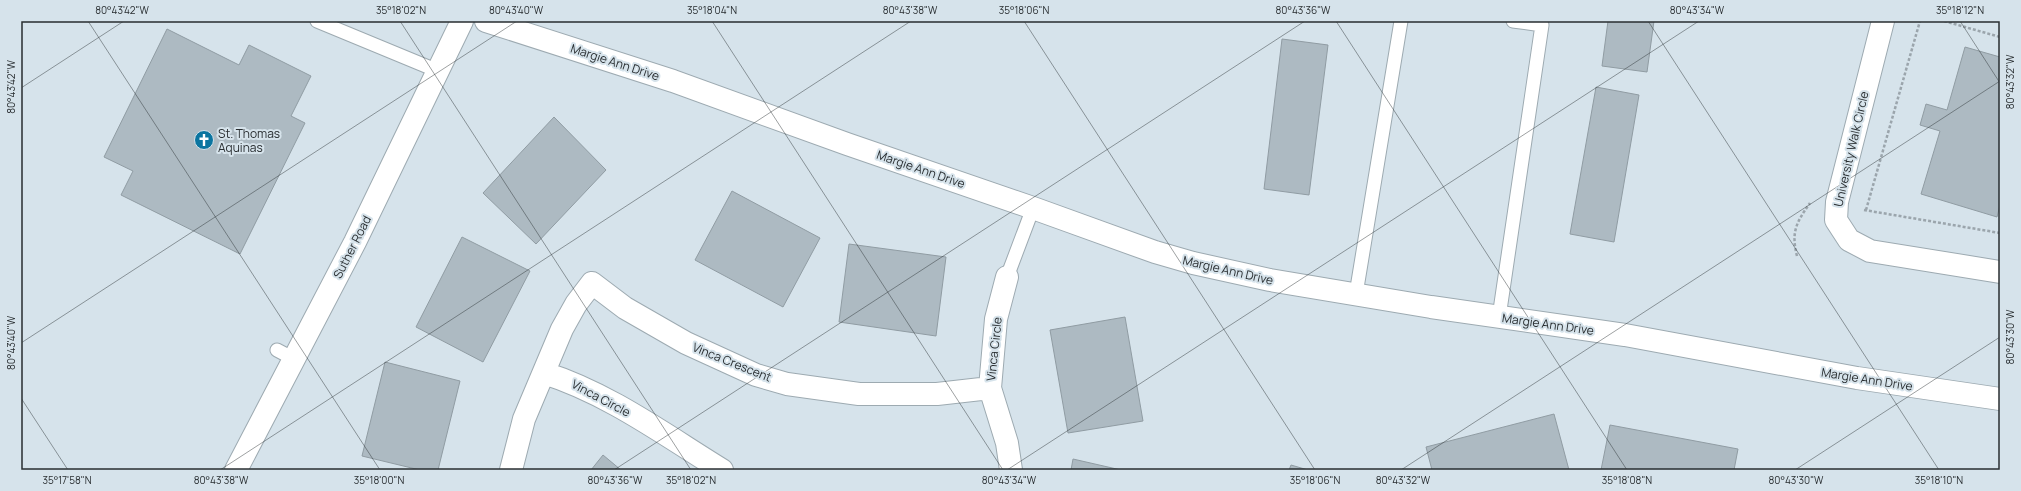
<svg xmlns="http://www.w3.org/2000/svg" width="2021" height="491" viewBox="0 0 2021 491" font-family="Manrope,sans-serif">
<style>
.building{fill:#adbac2;stroke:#909ca3}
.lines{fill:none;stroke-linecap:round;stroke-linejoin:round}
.lane-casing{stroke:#9daab1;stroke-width:15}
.street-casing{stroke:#9daab1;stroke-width:24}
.secondary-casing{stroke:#9daab1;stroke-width:24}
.path{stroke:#9ba5ac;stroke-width:2.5;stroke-dasharray:3 2;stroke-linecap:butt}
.lane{stroke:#fff;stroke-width:13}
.street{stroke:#fff;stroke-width:22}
.secondary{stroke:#fff;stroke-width:22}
.ticks{fill:none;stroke:#292e31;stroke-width:1;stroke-opacity:0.45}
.labels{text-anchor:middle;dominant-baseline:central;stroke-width:4;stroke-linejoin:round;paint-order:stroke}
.street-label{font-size:12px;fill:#292e31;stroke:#d6e3eb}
.poi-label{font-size:12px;fill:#292e31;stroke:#d6e3eb;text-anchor:start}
.neatline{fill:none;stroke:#292e31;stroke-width:1.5}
.ticks-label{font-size:10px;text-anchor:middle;fill:#292e31}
</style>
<rect width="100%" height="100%" fill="#d6e3eb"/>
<path class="building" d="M1608 21H1654L1647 72 1602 66Z
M167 29 239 65 249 45 311 76 291 116 305 123 240 254 121 195 133 171 104 157Z
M1282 39 1328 45 1309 195 1264 189Z
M1965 47 2000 57V205L1997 217 1921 194 1940 131 1920 125 1926 104 1947 110Z
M1596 87 1639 95 1614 242 1570 234Z
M554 117 606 170 536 244 483 193Z
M732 191 820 238 783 307 695 260Z
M462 237 530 271 483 362 416 327Z
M849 244 946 257 936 336 839 322Z
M1125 317 1143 421 1068 433 1050 330Z
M385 362 460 381 438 470H420L362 456Z
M1554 414 1569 470H1432L1426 447Z
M1610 425 1738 449 1734 470H1601Z
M603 455 621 470H591Z
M1073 459 1121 470H1071Z
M1291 465 1308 470H1289Z"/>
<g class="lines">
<g class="lane-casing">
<path id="lane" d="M317 21 438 71
M1007 277 1033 208
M1356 294 1401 21
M1499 317 1542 25 1513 21
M277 350 294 359"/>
</g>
<g class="street-casing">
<path id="street" d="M486 21 673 81 847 144 1033 208 1155 252 1193 263 1270 280 1431 307 1625 335 1857 378 2000 399
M1883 21 1837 202 1836 220 1849 240 1870 251 2000 272
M1007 277 996 319 990 388 1007 443 1011 470
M544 373C608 393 665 435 722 470
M511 470 524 419 562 329 576 304 592 283 625 308 686 343 756 375 787 384 859 394H937L990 388"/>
</g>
<g class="secondary-casing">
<path id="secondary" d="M236 470 355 242 462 21"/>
</g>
<path class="path" d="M1944 21 2000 37
M1864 210 2000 233
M1866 210 1920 21
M1797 256C1791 232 1796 223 1810 203"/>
<use href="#lane" class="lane"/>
<use href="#street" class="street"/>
<use href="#secondary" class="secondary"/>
</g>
<path class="ticks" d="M88 21 380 470M400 21 691 470M712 21 1003 470M1024 21 1315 470M1336 21 1627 470M1648 21 1939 470M1960 21 2000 83M21 88 124 21M21 343 517 21M21 398 68 470M220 470 911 21M614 470 1305 21M1007 470 1699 21M1401 470 2000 81M1795 470 2000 337"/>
<defs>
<g id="church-disc" transform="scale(1)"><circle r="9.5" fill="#0b75a0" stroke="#d6e3eb"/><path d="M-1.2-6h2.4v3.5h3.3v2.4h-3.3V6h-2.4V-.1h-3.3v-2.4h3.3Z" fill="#fff"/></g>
</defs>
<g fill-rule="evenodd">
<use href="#church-disc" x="204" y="140"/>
</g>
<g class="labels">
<g class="street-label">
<text transform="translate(615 62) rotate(18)">Margie Ann Drive</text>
<text transform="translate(1851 149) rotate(-77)">University Walk Circle</text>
<text transform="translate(921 169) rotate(19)">Margie Ann Drive</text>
<text transform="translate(352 247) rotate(-63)">Suther Road</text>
<text transform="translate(1228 270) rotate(13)">Margie Ann Drive</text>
<text transform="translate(1548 324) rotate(8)">Margie Ann Drive</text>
<text transform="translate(994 349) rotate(-84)">Vinca Circle</text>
<text transform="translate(732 362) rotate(22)">Vinca Crescent</text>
<text transform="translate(1867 379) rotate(9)">Margie Ann Drive</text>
<text transform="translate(601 398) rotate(28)">Vinca Circle</text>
</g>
<g class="poi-label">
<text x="218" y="133">St. Thomas<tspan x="218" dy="14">Aquinas</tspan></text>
</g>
</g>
<rect width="2021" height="491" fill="none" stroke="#d6e3eb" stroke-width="44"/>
<rect x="22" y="22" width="1977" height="447" class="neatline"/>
<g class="ticks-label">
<text x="122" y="14">80°43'42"W</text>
<text x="401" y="14">35°18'02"N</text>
<text x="516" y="14">80°43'40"W</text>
<text x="712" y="14">35°18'04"N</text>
<text x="910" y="14">80°43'38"W</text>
<text x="1024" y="14">35°18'06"N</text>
<text x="1303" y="14">80°43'36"W</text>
<text x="1697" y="14">80°43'34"W</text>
<text x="1960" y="14">35°18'12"N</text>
<text transform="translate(2010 82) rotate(-90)" y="4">80°43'32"W</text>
<text transform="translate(11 87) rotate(-90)" y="4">80°43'42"W</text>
<text transform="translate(2010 337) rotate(-90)" y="4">80°43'30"W</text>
<text transform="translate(11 343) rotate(-90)" y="4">80°43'40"W</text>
<text x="67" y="484">35°17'58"N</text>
<text x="221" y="484">80°43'38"W</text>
<text x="379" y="484">35°18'00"N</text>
<text x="615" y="484">80°43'36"W</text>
<text x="691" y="484">35°18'02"N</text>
<text x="1009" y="484">80°43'34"W</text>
<text x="1315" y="484">35°18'06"N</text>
<text x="1403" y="484">80°43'32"W</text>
<text x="1627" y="484">35°18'08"N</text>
<text x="1796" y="484">80°43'30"W</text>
<text x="1939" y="484">35°18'10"N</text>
</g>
</svg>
